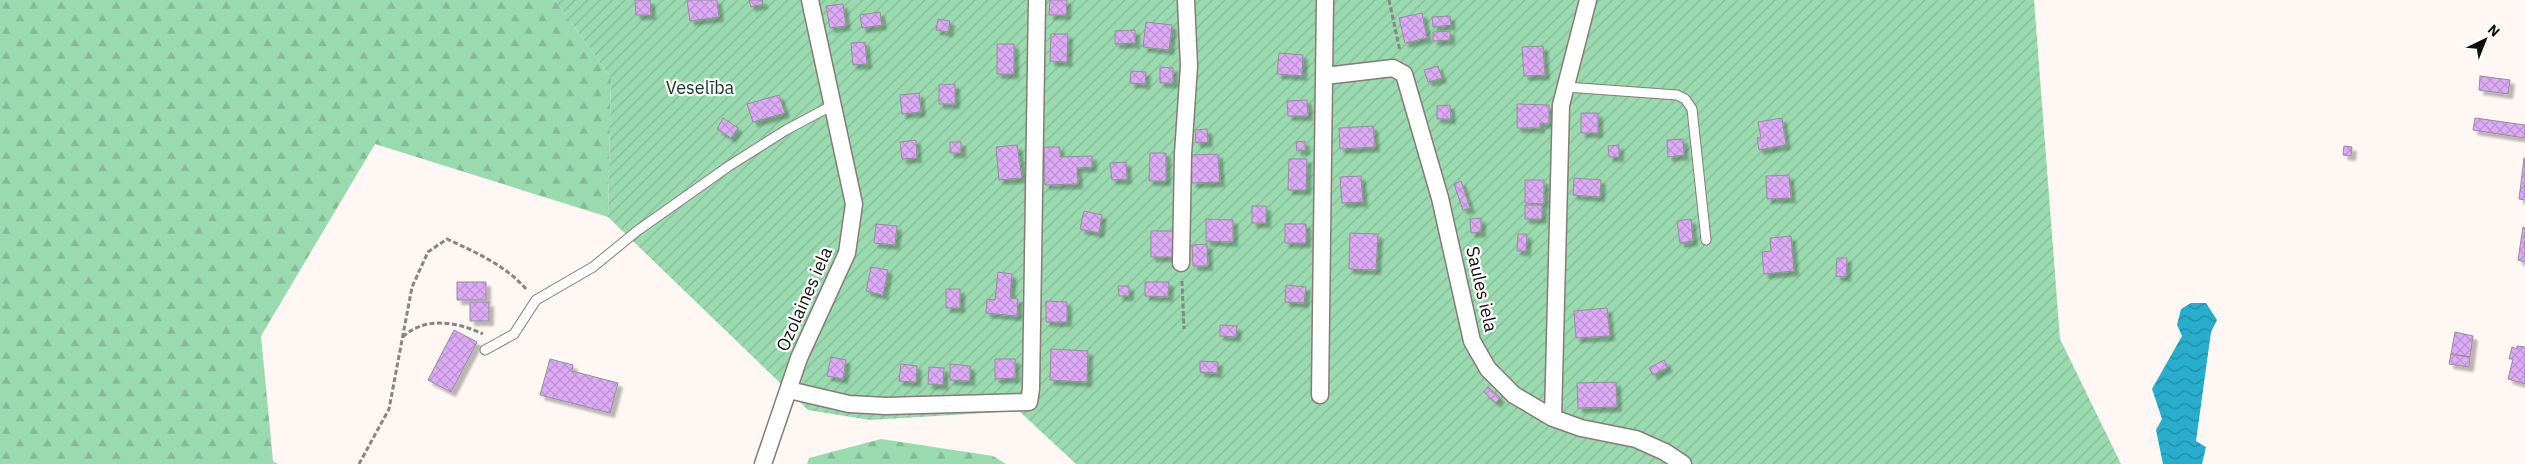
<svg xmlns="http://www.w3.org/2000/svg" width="2525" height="464" viewBox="0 0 2525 464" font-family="'IBM Plex Sans',sans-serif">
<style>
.forest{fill:url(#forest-firs)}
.garden{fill:url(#garden-furrows)}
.water{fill:url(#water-waves)}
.building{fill:url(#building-cross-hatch);stroke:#948e97;filter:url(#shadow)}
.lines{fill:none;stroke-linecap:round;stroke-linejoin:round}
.lane-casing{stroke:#867c76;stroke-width:11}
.street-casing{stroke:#867c76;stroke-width:19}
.path{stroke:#8a8582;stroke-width:3;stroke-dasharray:5 2.5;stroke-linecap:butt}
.lane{stroke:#fff;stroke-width:9}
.street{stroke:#fff;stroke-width:16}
.labels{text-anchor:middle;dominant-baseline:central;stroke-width:4.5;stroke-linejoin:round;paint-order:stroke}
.park-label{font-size:18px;fill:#133822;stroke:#fff}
.street-label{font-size:18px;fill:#110e0b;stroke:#fff}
</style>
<defs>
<pattern id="forest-firs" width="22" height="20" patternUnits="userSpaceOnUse" patternTransform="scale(1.25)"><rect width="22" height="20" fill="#9adaaf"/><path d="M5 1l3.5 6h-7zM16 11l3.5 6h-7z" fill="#84ba95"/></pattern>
<pattern id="garden-furrows" width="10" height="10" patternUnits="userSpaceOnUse" patternTransform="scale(1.25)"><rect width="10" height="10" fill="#9adaaf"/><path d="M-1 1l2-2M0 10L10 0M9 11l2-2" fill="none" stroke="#84ba95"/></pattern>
<pattern id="water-waves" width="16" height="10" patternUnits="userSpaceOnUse" patternTransform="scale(1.25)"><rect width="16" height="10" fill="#28adcd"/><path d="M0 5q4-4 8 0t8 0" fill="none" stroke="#218ba5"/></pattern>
<pattern id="building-cross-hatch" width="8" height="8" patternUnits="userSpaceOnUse" patternTransform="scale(1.25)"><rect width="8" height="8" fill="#ddaaf5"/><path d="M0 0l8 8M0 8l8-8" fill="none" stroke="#bd91d1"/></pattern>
<filter id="shadow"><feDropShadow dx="4.5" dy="4.5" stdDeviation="1" flood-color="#0004"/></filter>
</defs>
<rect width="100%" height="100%" fill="#fef7f3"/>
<path class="forest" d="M0 0H555L611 78 608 217 375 144 261 336 273 461 278 464H0Z
M881 439 993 456 1006 464H807L809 458Z"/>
<path class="garden" d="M555 0H2034L2060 339 2121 464H1076L1019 411 870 420 808 410 608 217 611 78Z"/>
<path class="water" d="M2191 303H2206L2217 320 2211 332 2196 441 2206 447 2202 464H2163L2156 430 2162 419 2152 389 2182 336 2177 325 2181 309Z"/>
<path class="building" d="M635 0H650L651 15H636Z
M687 0H717L719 17 690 21Z
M749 0H762L763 4 751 7Z
M1050 0H1067L1066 15H1049Z
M843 4 846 26 830 28 826 6Z
M880 12 882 25 862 28 860 15Z
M1422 13 1427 38 1405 43 1399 18Z
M1450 16 1451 25 1433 27 1432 17Z
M938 19 950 21 948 32 936 30Z
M1146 22 1172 25 1169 50 1143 47Z
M1135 30V43L1115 44V31Z
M1450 31V40L1433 41V32Z
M1051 34H1068L1067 62 1050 61Z
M865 42 867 64 853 65 851 43Z
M997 44H1014V74H997Z
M1543 46 1545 75 1524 76 1522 47Z
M1279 53 1303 55 1302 76 1277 74Z
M1438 66 1442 78 1428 82 1424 70Z
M1160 67 1173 68V83H1160Z
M1131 71 1146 72 1145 84 1130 83Z
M2480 76 2510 80 2508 94 2479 90Z
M955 84V104H939V85Z
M919 93 921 112 902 114 900 95Z
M779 95 785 113 753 122 747 104Z
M1307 100 1308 116H1288L1287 101Z
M1517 104 1549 105V124L1540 123V128H1517Z
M1450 105 1451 119H1437V106Z
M1581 113H1598V133H1581Z
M723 118 738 128 731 138 717 129Z
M1782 118 1786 145 1759 150 1757 138H1761L1758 122Z
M2475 118 2525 125V138L2473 130Z
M1373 126 1375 147 1340 149 1339 128Z
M1207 129 1208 142 1196 143 1195 130Z
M1683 139 1684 155 1668 157 1667 140Z
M916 140 917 158 902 159 900 142Z
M1305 141V150L1297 151 1296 142Z
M950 142H961V153H950Z
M1017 145 1022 178 999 180 996 147Z
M1619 145V157H1609L1608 146Z
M2344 146 2352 147 2351 156 2343 155Z
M1044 147H1060V157L1092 156V167L1077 168 1078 184 1045 185Z
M1150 153H1166V181H1149Z
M1218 154 1220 182 1192 183 1191 155Z
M2524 158H2525V200L2519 199Z
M1289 159H1307L1306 190H1288Z
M1126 162 1127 179 1112 180 1110 163Z
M1789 175 1791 198 1767 199 1766 176Z
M1361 176 1363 202 1342 203 1340 177Z
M1574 178 1601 180 1600 197 1573 195Z
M1525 180H1544V204L1525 203Z
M1461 181 1470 208 1463 210 1454 184Z
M1525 205H1542V219H1525Z
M1252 206H1266V223H1252Z
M1084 211 1102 215 1099 233 1080 229Z
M1481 218V232L1471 233 1470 219Z
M1206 219 1233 220V242L1206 241Z
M1691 219 1693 241 1680 243 1677 221Z
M876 224 897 226 895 245 874 243Z
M1285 224H1306V243H1285Z
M2523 227 2525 228V262L2518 260Z
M1151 231H1173L1172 257H1151Z
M1350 233 1378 234 1376 270 1349 269Z
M1518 234H1527L1526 251H1517Z
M1791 236 1794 271 1764 274 1762 252 1771 251 1770 238Z
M1207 244 1208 266H1193L1192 245Z
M1837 258H1847L1846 277 1836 276Z
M871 267 888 270 883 295 866 291Z
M998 272 1012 274 1010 298 1018 299 1017 316 986 313 987 299 995 300Z
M457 282H486V300H457Z
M1145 282H1169L1168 297 1145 296Z
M1286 285 1306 287 1304 303 1285 302Z
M1118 286H1129V296H1119Z
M946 289H960V308H946Z
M1046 301 1067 302V322H1046Z
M470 302H489V321H470Z
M1607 308 1610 336 1576 338 1574 311Z
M1220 325 1237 326 1236 337 1220 336Z
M454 330 477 342 451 392 428 380Z
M2455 332 2473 336 2470 357 2451 354Z
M2517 346 2525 347V384L2508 379 2513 359H2509L2512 347 2517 349Z
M1051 349 1088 351 1087 382 1050 380Z
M2451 354 2470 357 2469 367 2449 364Z
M831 357 846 360 843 379 827 376Z
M550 359 573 365 572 371 618 383 610 413 540 395Z
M995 359H1015V378L995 379Z
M1664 360 1668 367 1653 375 1649 368Z
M1200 361 1218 362 1217 373 1200 372Z
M901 364 917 366 916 382 899 381Z
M950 364 970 366V381L950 380Z
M929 367 944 368 943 385 928 384Z
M1616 382 1617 407 1578 408 1577 383Z
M1488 387 1500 398 1496 403 1484 392Z"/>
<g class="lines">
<g class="lane-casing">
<path id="lane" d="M1566 87 1677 95 1685 99 1692 109 1706 240
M485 350 514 334 536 300 593 267 637 231 729 166 786 130 831 106"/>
</g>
<g class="street-casing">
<path id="street" d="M1325 76 1393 68 1404 74 1440 198 1472 341 1488 369 1514 395 1553 418 1581 428 1636 439 1665 452 1683 464
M1181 263 1183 154 1189 66 1186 0
M789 390 849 404 886 406 1029 402 1031 389 1037 0
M1320 395 1325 0
M1553 418 1561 105 1588 0
M763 464 799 358 847 253 854 204 810 0"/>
</g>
<path class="path" d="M1389 0 1400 51
M1182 281 1184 329
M403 337C424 316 458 322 483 334
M359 464 389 409 412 287 428 252 447 239C477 253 505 265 527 290"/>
<use href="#lane" class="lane"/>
<use href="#street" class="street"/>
</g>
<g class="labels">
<g class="park-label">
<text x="700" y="87">Veselība</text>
</g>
<g class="street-label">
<text transform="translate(1482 289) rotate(77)">Saules iela</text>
<text transform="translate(804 299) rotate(-66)">Ozolaines iela</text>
</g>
</g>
<g transform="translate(2485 40) rotate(43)" stroke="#ffffff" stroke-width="4" paint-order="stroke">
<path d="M0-4L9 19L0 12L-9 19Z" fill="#110e0b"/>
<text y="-8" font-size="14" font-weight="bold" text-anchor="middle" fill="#110e0b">N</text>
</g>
</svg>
